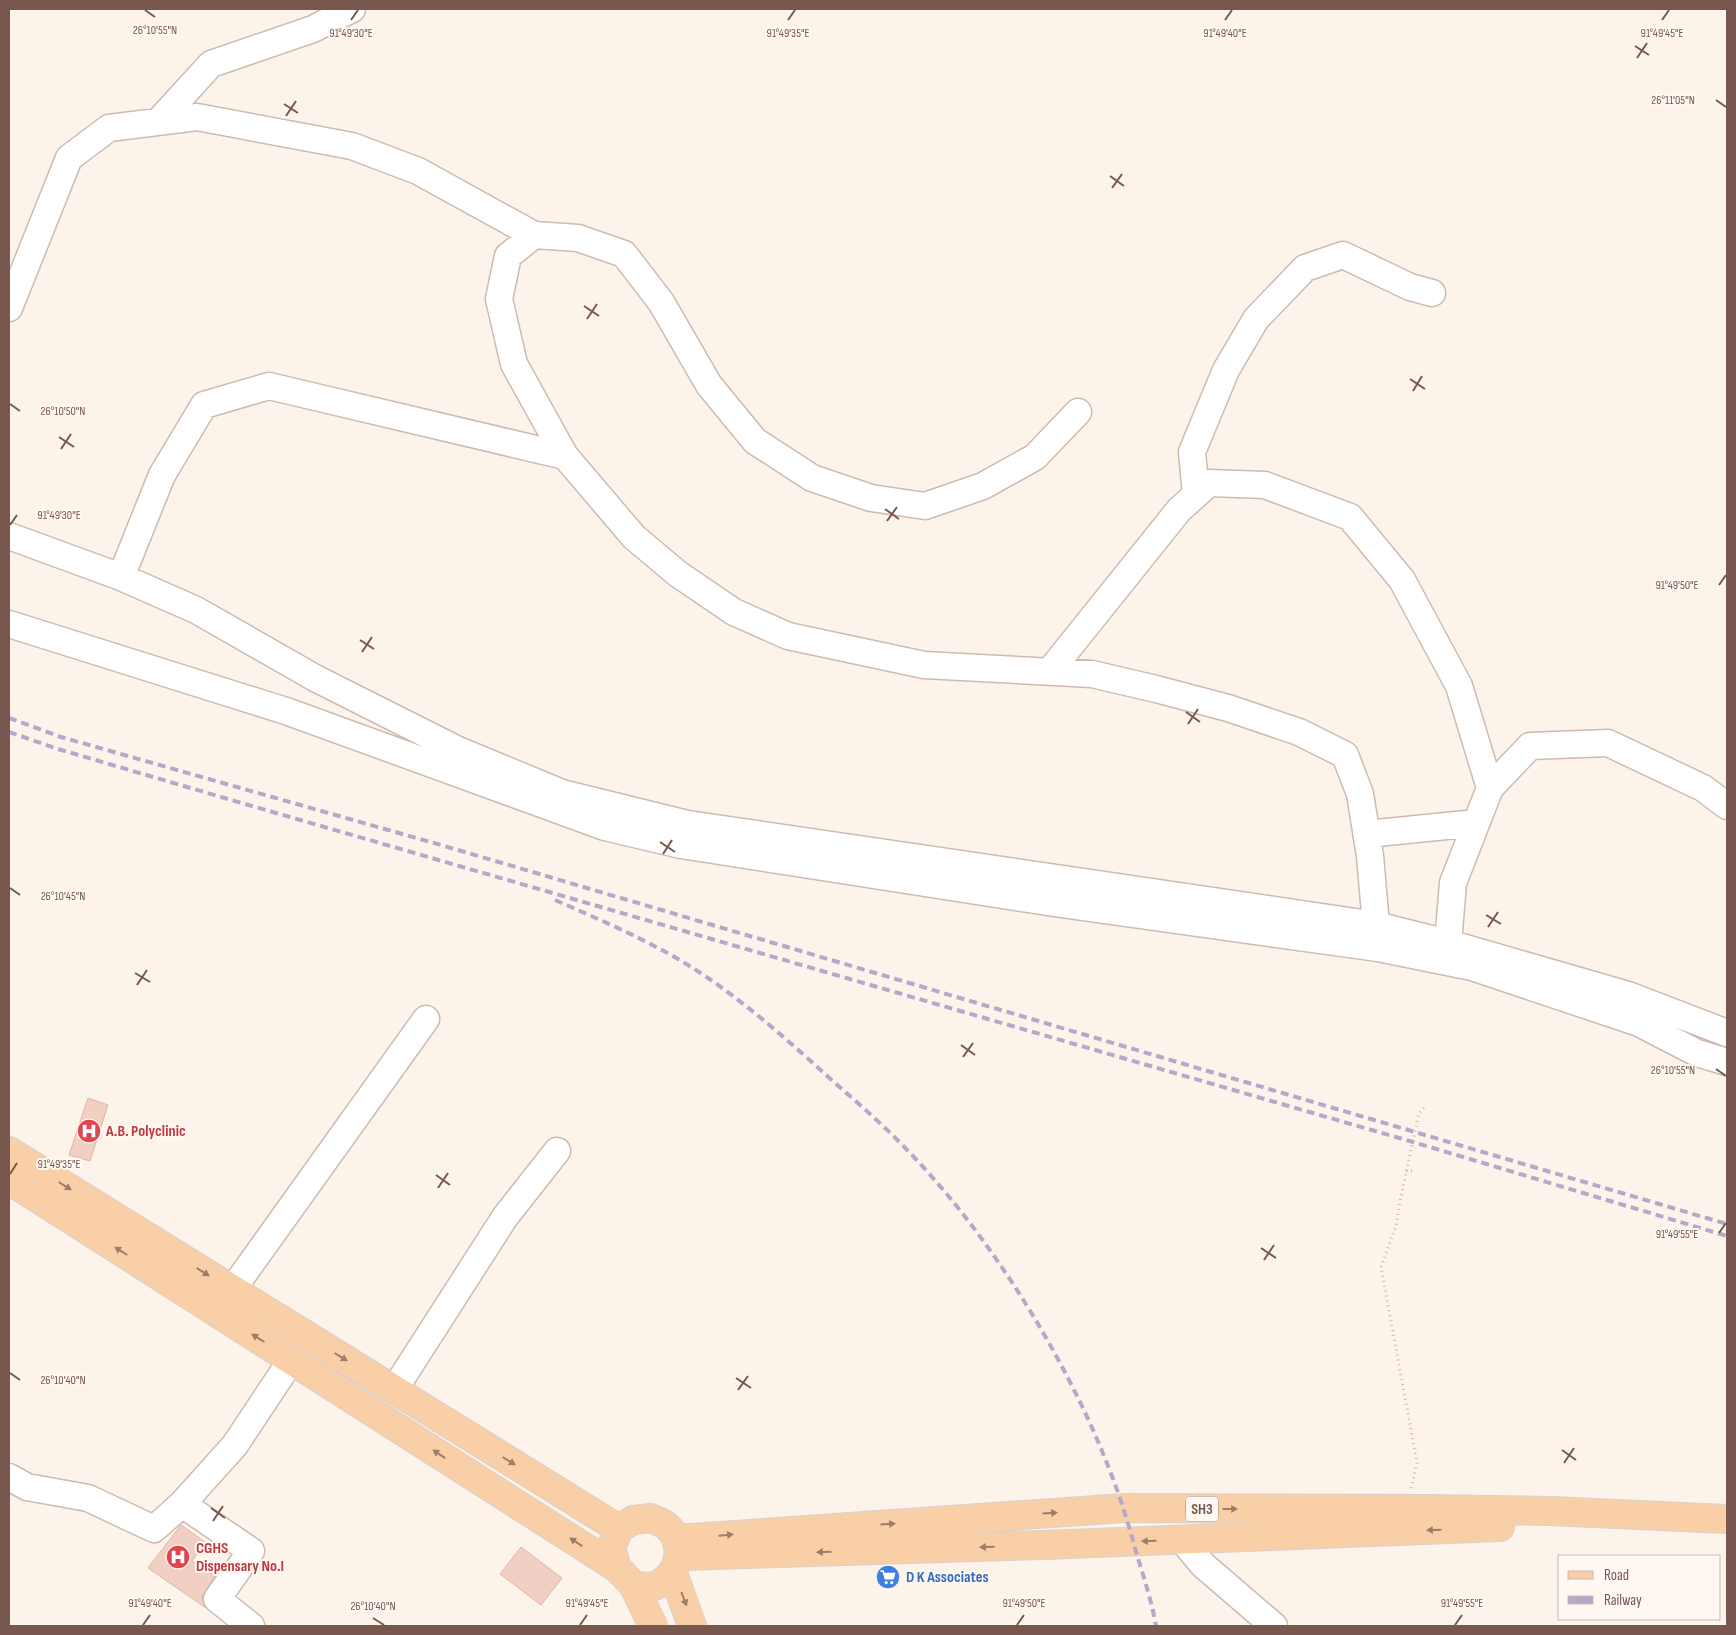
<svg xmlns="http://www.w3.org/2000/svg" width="1736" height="1635" viewBox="0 0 1736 1635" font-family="'Sofia Sans Condensed',sans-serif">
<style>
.building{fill:#f1d0c3;stroke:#e4b4a4}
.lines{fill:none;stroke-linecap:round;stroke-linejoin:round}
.minor-casing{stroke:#cfbab0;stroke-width:29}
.major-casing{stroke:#d9d0cd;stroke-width:30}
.path{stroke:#d7b3a6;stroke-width:3;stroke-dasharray:1 4;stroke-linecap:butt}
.minor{stroke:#fff;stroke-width:26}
.major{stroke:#f8cfa6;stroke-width:28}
.rail{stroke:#b5a8c8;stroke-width:4;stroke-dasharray:8 5;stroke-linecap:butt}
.oneway{fill:#9e7c68}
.ticks{fill:none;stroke:#78584e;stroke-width:2}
.labels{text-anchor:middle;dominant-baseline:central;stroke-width:4;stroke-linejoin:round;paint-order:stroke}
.shield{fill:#fff8f2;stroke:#a0887f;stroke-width:1}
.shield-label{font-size:15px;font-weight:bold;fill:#78584e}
.health-label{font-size:16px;font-weight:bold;fill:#be3a42;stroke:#fff8f2;text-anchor:start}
.shop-label{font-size:16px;font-weight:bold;fill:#366cbe;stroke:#fff8f2;text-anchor:start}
.ticks-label{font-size:12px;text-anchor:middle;fill:#78584e;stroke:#fff8f2;stroke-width:4;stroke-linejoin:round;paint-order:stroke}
</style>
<rect width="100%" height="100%" fill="#fcf4eb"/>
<path class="building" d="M88 1098 108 1105 90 1161 69 1155Z
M181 1525 205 1542 192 1561 215 1576 202 1597 206 1608 148 1568Z
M521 1547 562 1578 541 1605 500 1574Z"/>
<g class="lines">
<g class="minor-casing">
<path id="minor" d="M158 122 211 64 313 29 352 9
M9 308 69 158 109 128 197 117 352 146 418 171 534 235
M1078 412 1035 457 983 486 925 506 871 498 812 478 755 441 709 385 661 302 624 254 578 238 534 235 508 256 499 299 514 364 565 456 634 537 678 574 734 612 788 636 924 665 1092 674 1156 689 1228 708 1299 732 1345 755 1360 794 1370 856 1376 925
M1196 495 1192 452 1226 370 1256 319 1305 268 1343 255 1410 287 1432 293
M9 536 121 577 196 610 315 678 458 750 562 793 688 824 1376 925 1448 943 1628 995 1727 1033
M121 577 162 475 204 405 269 386 565 456
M9 624 286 711 605 827 681 845 1061 904 1378 948 1472 967 1639 1023 1697 1053 1727 1062
M1050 671 1179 510 1209 483 1265 485 1350 517 1402 580 1459 686 1490 788
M1367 834 1476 823
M1448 943 1453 883 1490 788 1530 746 1608 743 1703 788 1727 806
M232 1290 426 1019
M394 1390 505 1217 557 1151
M9 1477 27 1487 88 1498 154 1529 182 1504 235 1445 292 1359
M182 1504 251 1551 217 1599 251 1626
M1182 1540 1203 1565 1274 1626"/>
</g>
<g class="major-casing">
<path id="major" d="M9 1151 619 1529
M9 1180 617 1568
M651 1518C656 1521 664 1523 668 1527 686 1546 680 1573 657 1585 651 1588 641 1586 634 1586L617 1568 611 1548 619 1529 633 1520Z
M677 1539 1125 1508 1429 1509 1550 1511 1727 1519
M680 1556 1044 1545 1500 1527
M673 1573 692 1626
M634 1586 653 1626"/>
</g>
<path class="path" d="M1406 1171H1413
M1411 1488 1417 1463 1381 1267 1396 1226 1401 1196 1419 1113 1424 1108"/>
<use href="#minor" class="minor"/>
<use href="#major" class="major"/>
<path class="rail" d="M9 718 61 737 441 845 1727 1224
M9 732 58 749 245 804 1413 1142 1727 1236
M555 900C607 923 660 945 708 978 750 1007 789 1041 826 1075 854 1100 883 1124 909 1152 1005 1251 1097 1407 1133 1541 1141 1570 1151 1597 1156 1626"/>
</g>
<defs><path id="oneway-solid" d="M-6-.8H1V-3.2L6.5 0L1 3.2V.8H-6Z" transform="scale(1.25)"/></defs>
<g class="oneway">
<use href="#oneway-solid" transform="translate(65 1186) rotate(32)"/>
<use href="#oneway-solid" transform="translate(121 1251) rotate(-148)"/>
<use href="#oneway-solid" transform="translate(203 1272) rotate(32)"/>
<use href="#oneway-solid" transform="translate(258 1338) rotate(-148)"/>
<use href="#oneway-solid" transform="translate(341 1357) rotate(32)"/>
<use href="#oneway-solid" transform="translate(439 1454) rotate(-147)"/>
<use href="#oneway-solid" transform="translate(509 1461) rotate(32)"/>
<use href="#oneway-solid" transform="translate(1230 1509)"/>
<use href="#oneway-solid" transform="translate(1050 1513) rotate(-4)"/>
<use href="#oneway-solid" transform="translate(888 1524) rotate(-4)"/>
<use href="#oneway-solid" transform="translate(1434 1530) rotate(178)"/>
<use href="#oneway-solid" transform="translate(726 1535) rotate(-5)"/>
<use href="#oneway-solid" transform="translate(1149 1541) rotate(178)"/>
<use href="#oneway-solid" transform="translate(576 1542) rotate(-147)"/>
<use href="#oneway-solid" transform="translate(987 1547) rotate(178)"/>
<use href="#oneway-solid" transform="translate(824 1552) rotate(178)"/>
<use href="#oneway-solid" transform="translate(684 1599) rotate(69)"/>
</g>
<path class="ticks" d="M145 10 155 17M351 20 358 10M788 20 795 10M1225 20 1232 10M1662 20 1669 10M1635 46 1649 55M1637 58 1647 43M1716 100 1726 107M284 104 298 113M286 116 296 101M1110 176 1124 186M1112 188 1122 174M584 306 599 316M587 319 597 304M1410 379 1425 389M1413 391 1422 376M10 404 20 411M59 437 74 447M61 449 71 434M885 509 899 519M887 521 897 507M10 525 17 515M1719 585 1726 575M360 640 374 649M362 652 372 637M1186 712 1200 722M1188 724 1198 709M660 842 675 852M663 854 672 840M10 888 20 895M1486 915 1501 924M1488 927 1498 912M135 973 150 982M137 985 147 970M961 1045 975 1055M963 1057 973 1043M1716 1069 1726 1076M10 1174 17 1163M436 1175 450 1185M438 1188 448 1173M1719 1233 1726 1223M1261 1248 1276 1258M1264 1260 1274 1245M10 1373 20 1380M736 1378 751 1388M738 1390 748 1376M1562 1450 1576 1460M1564 1463 1574 1448M211 1508 225 1518M213 1521 223 1506M373 1618 384 1625M143 1625 150 1615M580 1625 587 1615M1017 1625 1024 1615M1455 1625 1462 1615"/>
<defs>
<g id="hospital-disc" transform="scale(1.25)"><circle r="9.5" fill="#e0444e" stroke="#fff8f2"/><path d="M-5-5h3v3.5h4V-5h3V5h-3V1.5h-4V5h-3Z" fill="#fff"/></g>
<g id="supermarket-disc" transform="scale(1.25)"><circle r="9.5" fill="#3f7fe0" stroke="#fff8f2"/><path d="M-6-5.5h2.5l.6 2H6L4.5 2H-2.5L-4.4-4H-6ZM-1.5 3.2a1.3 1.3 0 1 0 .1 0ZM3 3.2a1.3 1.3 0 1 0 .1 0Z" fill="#fff"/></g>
</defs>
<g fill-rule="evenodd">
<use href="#hospital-disc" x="89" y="1131"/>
<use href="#hospital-disc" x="178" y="1557"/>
<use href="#supermarket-disc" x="888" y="1577"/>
</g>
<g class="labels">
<rect class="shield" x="1186" y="1496.5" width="32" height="25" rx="4"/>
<g class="shield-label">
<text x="1202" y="1509">SH3</text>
</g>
<g class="health-label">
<text x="106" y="1131">A.B. Polyclinic</text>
<text x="196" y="1548">CGHS<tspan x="196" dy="18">Dispensary No.I</tspan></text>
</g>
<g class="shop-label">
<text x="906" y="1577">D K Associates</text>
</g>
</g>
<g class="ticks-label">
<text x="155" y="34">26°10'55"N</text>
<text x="351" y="37">91°49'30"E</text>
<text x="788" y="37">91°49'35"E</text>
<text x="1662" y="37">91°49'45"E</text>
<text x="1225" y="37">91°49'40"E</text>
<text x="1673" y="104">26°11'05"N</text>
<text x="63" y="415">26°10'50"N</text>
<text x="59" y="519">91°49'30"E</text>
<text x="1677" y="589">91°49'50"E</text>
<text x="63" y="900">26°10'45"N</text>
<text x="1673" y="1074">26°10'55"N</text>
<text x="59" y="1168">91°49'35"E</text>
<text x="1677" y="1238">91°49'55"E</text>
<text x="63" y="1384">26°10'40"N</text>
<text x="150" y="1607">91°49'40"E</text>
<text x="587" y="1607">91°49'45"E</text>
<text x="1024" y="1607">91°49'50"E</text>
<text x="1462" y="1607">91°49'55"E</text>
<text x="373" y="1610">26°10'40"N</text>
</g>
<rect width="1736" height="1635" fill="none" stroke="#78584e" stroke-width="20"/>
<rect x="1558" y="1555" width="162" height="65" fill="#fff8f2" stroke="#c9b8b0"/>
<rect x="1568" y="1571" width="25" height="8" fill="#f8cfa6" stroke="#c9b8b0"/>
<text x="1604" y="1580" font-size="15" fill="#78584e">Road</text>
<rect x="1568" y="1596" width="25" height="8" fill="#b5a8c8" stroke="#c9b8b0"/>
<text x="1604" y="1605" font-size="15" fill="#78584e">Railway</text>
</svg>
